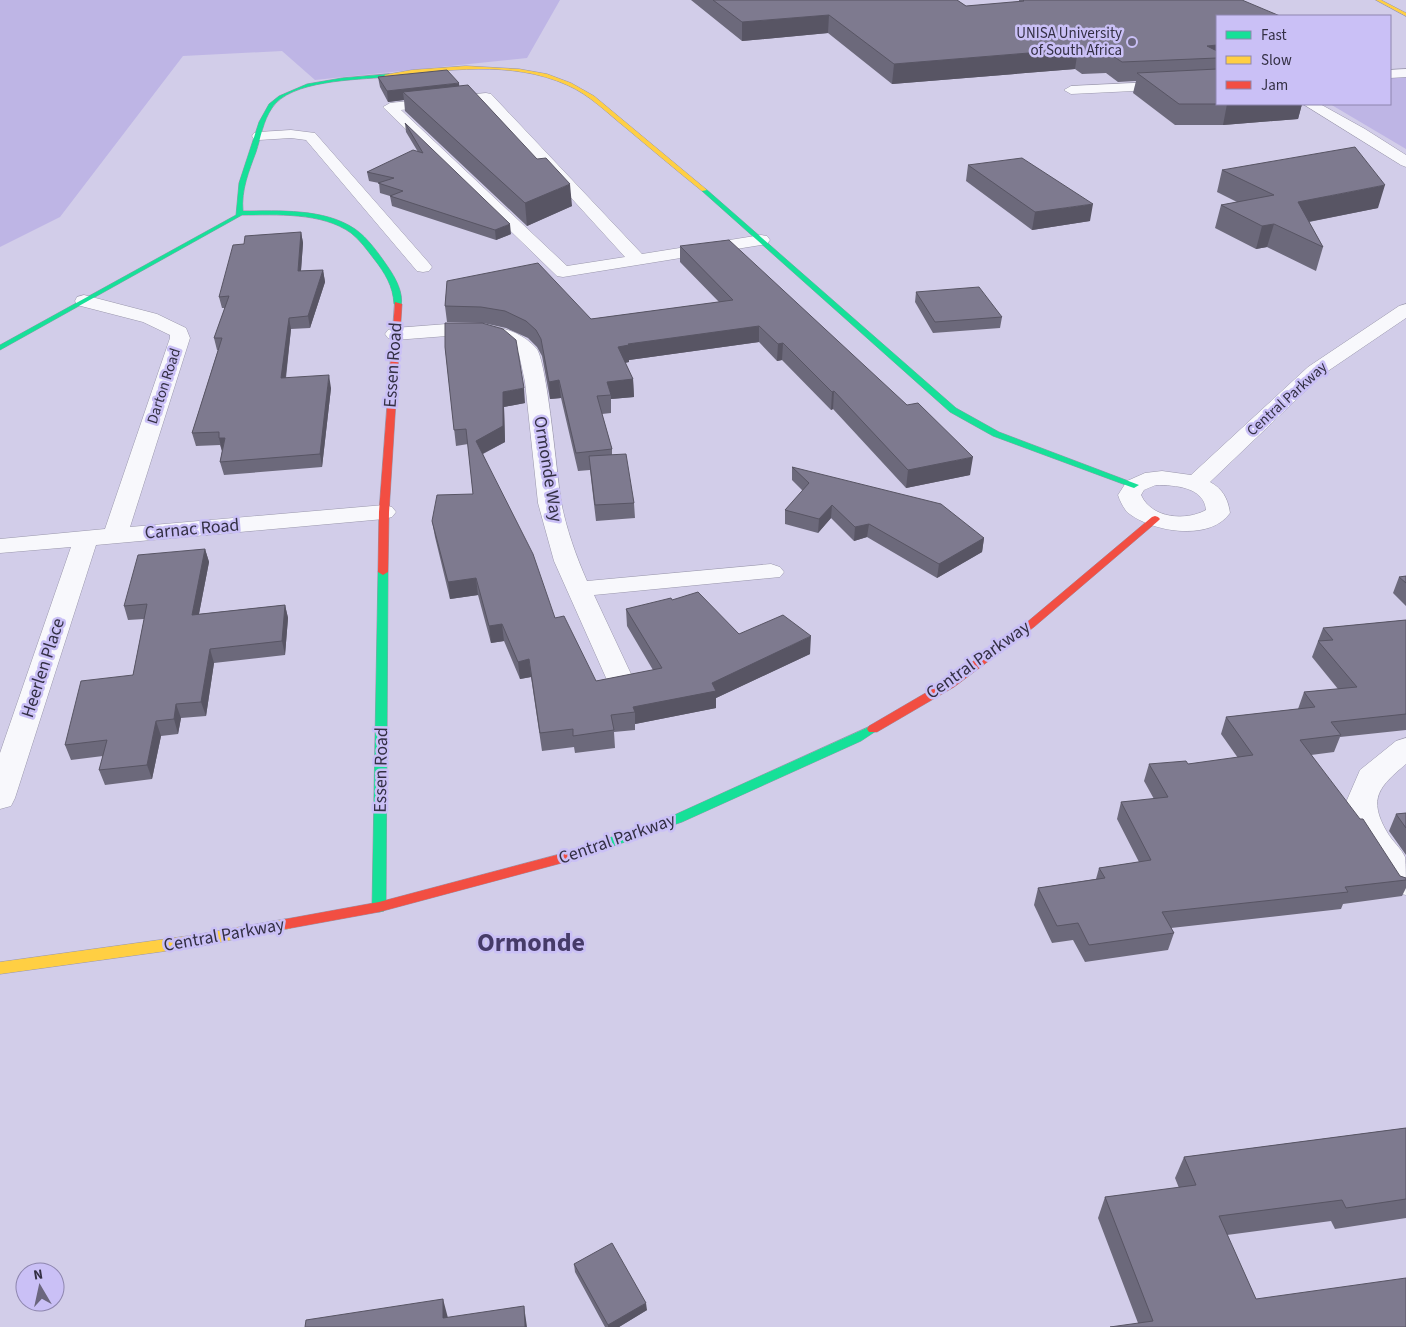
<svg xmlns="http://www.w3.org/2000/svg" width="1406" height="1327" viewBox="0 0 1406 1327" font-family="'Source Sans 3',sans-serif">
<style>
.green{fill:#beb5e5}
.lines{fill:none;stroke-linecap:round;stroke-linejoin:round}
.street-casing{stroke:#9a97ac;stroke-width:1}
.fast-casing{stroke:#9a97ac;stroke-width:1}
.slow-casing{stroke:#9a97ac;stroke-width:1}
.jam-casing{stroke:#9a97ac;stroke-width:1}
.street{fill:#f8f8fc;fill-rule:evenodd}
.fast{fill:#16e098;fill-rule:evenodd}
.slow{fill:#ffcf43;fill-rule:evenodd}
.jam{fill:#f24e42;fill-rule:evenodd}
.wall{fill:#6c697b}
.shaded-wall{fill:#585564}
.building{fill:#7e7a8f;stroke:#585564}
.poi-dot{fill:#6b667e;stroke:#cac0f6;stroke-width:2}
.labels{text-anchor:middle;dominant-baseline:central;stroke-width:5;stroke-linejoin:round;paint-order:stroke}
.far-poi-label{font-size:15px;fill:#332f44;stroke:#cac0f6;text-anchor:end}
.far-street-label{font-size:15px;fill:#332f44;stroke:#cac0f6}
.street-label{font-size:18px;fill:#332f44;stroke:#cac0f6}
.near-district-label{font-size:26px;font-weight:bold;fill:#463b69;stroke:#cac0f6}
</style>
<rect width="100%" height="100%" fill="#d2cde9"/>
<path class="green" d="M0 0H560L527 58 315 80 282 51 183 56 60 217 0 247Z
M1406 75V149L1330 104H1390V76Z"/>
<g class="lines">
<g class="street-casing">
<path id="street" d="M1406 69V77L1390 78V70Z
M1217 79V87L1071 94 1064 90 1071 86Z
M486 93 491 94 642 254 761 235 767 236 770 240 767 244 761 245 563 277 557 276 383 107 390 103ZM483 101 625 257 567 266 401 110Z
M1303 104H1320L1365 129 1406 155V167L1401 165Z
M291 130 315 133 429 263 432 267 429 271 423 272 417 271 306 140 291 138 259 140 254 139 252 136 254 133 259 132Z
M84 295 157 314 186 328 190 338 130 527 384 505 392 507 396 512 392 517 384 519 96 545 15 798 11 806 0 809V753L71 547 0 553V539L105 529 170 338V335L143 322 77 305 75 301 77 297Z
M1406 304V318L1322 375 1210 482C1223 489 1228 499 1230 513 1210 542 1151 532 1127 512 1123 507 1120 501 1118 495L1127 481 1145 473 1162 471 1191 475 1308 367 1399 306ZM1156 485C1175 485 1204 487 1206 510 1186 521 1152 519 1141 495L1144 490Z
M447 324C478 324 513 323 536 348 547 359 557 477 561 501 566 528 576 556 587 581L771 564 780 567 784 572 780 577 594 595 631 674 627 680 617 683 607 680 554 561 538 503 525 382 519 354 505 342 484 336H447L395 340 388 338 385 334 388 330 395 328Z
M1406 738V764C1380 786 1367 798 1387 832 1392 841 1401 848 1405 857 1406 864 1406 886 1406 895L1394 892 1363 846 1347 815V800L1360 770 1396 741Z"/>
</g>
<g class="fast-casing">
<path id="fast" d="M389 74 387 77C356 80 290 80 272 108 263 121 261 137 256 152 249 171 241 190 243 211 279 211 324 208 355 229 368 238 379 254 388 267 395 277 404 293 401 306L394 304C393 286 385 273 374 259 367 250 360 240 351 233 322 212 276 215 242 215L0 350V345L236 215 239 183 259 122 269 104 279 96 307 84 342 78Z
M702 189H706L956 408 999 432 1139 485 1134 488 1131 487 993 436 950 412 702 191Z
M383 569 388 572 386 907 384 911 379 912 374 911 372 907 378 572Z
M873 725 879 729 861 741 682 822 568 862 563 860 561 857 563 854 672 816Z"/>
</g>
<g class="slow-casing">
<path id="slow" d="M1376 0H1381L1406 13V16Z
M466 66 519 69 547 74 571 83 594 96 707 190 702 191C676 170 651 149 626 128 607 113 590 95 567 85 512 60 445 70 387 77L384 75 412 70Z
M286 919 291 920 293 924 291 928 286 929 195 947 0 974V962L195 935Z"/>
</g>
<g class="jam-casing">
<path id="jam" d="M395 302 402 304 389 512 388 572 383 575 378 572 379 512Z
M1155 516 1158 517 1160 519 1158 521 1034 627 954 687 877 732H869L867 729 869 726 946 681 1026 623 1152 517Z
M568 852 573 854 575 857 573 860 379 912 286 929 281 928 279 924 281 920 286 919 379 902Z"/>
</g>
<use href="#street" class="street"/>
<use href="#fast" class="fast"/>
<use href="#slow" class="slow"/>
<use href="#jam" class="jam"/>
</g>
<path class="wall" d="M691 0H957L966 6 1019 2V0H1242L1217 16V104H1302L1298 119 1223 125H1175L1133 93 1136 81 1118 82 1106 73 1082 74 1075 69 892 84 828 33 742 41Z
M378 77 459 86 572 206 527 226 405 111 404 100 388 102 380 87Z
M405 123 511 234 496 240 392 206 390 196 380 193 379 183 369 181 367 172 418 152 406 132Z
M968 165 1090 221 1032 230 966 181Z
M1222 170 1378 208 1309 222 1323 247 1316 271 1267 247 1256 249 1215 228 1221 205 1237 202 1217 192Z
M301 232 303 243 301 271 323 270 325 282 310 328 291 329 286 378 331 388 322 467 224 475 220 462 222 451 220 445 196 446 192 433 218 350H217L214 338 225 308H222L219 297 244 244Z
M680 246 970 475 906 488 833 409 831 410 782 360 777 361 759 342 629 360V362L625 363 633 379 634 397 611 399V413L602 414 612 449V455L634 503 635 518 596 521 590 470 578 471 561 398 550 399 542 356 537 347 528 338 506 328 483 323 447 322 445 306 447 281 591 319 719 302 680 262Z
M916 292 1002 317 1000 328 933 333 915 302Z
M445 347 525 403 504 407 505 442 483 454 555 618 596 681 653 670 627 626 626 609 672 600 739 634 810 654 716 698V708L635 724V730L614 732 615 748 575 753 574 747 542 751 531 677 520 679 504 641 491 643 478 595 450 599 435 537 432 521 473 494 468 444 456 446Z
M792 467 984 538 982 552 937 578 867 537 854 541 831 518 818 533 785 524V510L803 491 792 480Z
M205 549 209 562 199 614 285 605 288 618 285 655 214 663 206 716 181 718 178 734 161 736 152 779 105 785 99 770 103 756 71 760 65 745 133 675 144 619 128 620 124 606Z
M1406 576V606L1393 593 1399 577Z
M1406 620V730L1340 737 1334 752 1311 755 1400 876 1406 878V888L1402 896 1343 904 1341 909 1171 928 1174 933 1168 950 1085 962 1073 940 1052 943 1034 905 1038 888 1096 879 1099 868 1139 862 1117 819 1121 802 1154 799 1144 781 1149 764H1188L1238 758 1221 734 1226 717 1298 709 1304 692 1338 689 1312 657 1323 628Z
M1406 813V855L1389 831 1396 814Z
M1406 1128V1218L1335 1229 1331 1221 1227 1235 1256 1299 1406 1327 1138 1323 1098 1218 1105 1197 1179 1188 1175 1178 1184 1157Z
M574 1264 647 1310 619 1327H605L575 1272Z"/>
<path class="shaded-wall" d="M829 15 828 33 742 41V22Z
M1217 45V58L1207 46Z
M1078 49 1075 69 892 84 894 64Z
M459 83 460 94 403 92 404 100 388 102 387 91Z
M1227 104H1302L1298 119 1223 125Z
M570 184 572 206 527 226 525 203Z
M1385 185 1378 208 1292 225 1298 202Z
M1093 204 1090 221 1032 230 1035 212Z
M510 224 511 234 496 240 495 230Z
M1274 224 1267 247 1256 249 1262 226Z
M301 232 303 243 300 283 298 271Z
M323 270 325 282 310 328 308 316Z
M289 318 291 329 284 391 281 378Z
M759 326V342L629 360V362L618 364V347L628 344Z
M783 343 782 360 777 361 778 344Z
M329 375 331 388 322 467 320 454Z
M633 379 634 397 611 399V395L607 382Z
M559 380 561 398 550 399 549 382Z
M524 388 525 403 504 407 505 442 478 456 476 441 503 392Z
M834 391 833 409 831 410 832 392Z
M219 438H225L222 451Z
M973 457 970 475 906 488 908 470Z
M832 505 831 518 818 533 819 519Z
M869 524 867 537 854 541 855 527Z
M984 538 982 552 937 578 939 564Z
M205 549 209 562 196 629 192 615Z
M476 578 478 595 450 599 448 582Z
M285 605 288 618 285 655 282 641Z
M502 624 504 641 491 643 489 626Z
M811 636 810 654 716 698V708L635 724V712L633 707 712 683Z
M210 649 214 663 206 716 201 702Z
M529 659 531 677 520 679 518 662Z
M176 704 181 718 178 734 174 719Z
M156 721 161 736 152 779 147 765Z
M443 1299 448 1318H443Z
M646 1303 647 1310 619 1327H608V1325Z
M524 1306 527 1327H525Z"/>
<path class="building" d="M713 0H957L966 6 1024 1 1023 0H1242L1280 16H1217V45L1207 46 1217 51V58L1122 62 1110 54 1085 55 1078 49 894 64 829 15 742 22Z
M1217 69V104H1231H1179L1137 73Z
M447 70 459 83 387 91 378 77Z
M468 85 537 159 546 158 570 184 525 203 403 92Z
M405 123 510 224 495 230 390 196 403 191 378 183 394 178 367 172 413 150 423 153Z
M1355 147 1385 185 1298 202 1323 247 1274 224 1262 226 1221 205 1274 195 1222 170Z
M1022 158 1093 204 1035 212 968 165Z
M301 232 298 271 323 270 308 316 289 318 281 378 329 375 320 454 220 462 225 438H219V432L192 433 222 338H214L229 296 219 297 233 245 244 244 245 236Z
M729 240 907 405 918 403 973 457 908 470 834 391 832 392 783 343 778 344 759 326 628 344 629 345 618 347 633 379 607 382 611 395 597 396 612 449 576 453 559 380 549 382 541 339 536 330 526 321 505 311 481 307 445 306 447 281 538 263 591 319 733 300 680 246Z
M979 287 1002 317 935 322 916 292Z
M445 323H482L503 329 516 340 524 388 503 392V426L476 441 533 554 555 618 564 616 596 681 662 668 626 609 671 598 672 600 698 592 739 634 783 615 811 636 712 683 716 691 633 707 635 712 611 715 614 730 573 736V729L540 733 529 659 518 662 502 624 489 626 476 578 448 582 432 521 437 495 473 494 466 429 454 430 445 347Z
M626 454 634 503 595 505 589 456Z
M792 467 941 504 984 538 939 564 869 524 855 527 832 505 819 519 785 510 809 483Z
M205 549 192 615 285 605 282 641 210 649 201 702 176 704 174 719 156 721 147 765 99 770 107 740 65 745 81 681 133 675 147 604 124 606 138 555Z
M1406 576V583L1399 577Z
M1406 620V714L1331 722 1341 735 1300 740 1360 819H1363L1400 876 1406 878V880L1345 887 1348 892 1162 912 1174 933 1089 945 1078 923 1057 926 1038 888 1105 878 1099 868 1151 860 1121 802 1168 797 1149 764 1186 761 1188 764 1253 755 1226 717 1315 707 1304 692 1357 687 1318 641 1333 640 1323 628Z
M1406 813V828L1396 814Z
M1406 1128V1199L1346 1208 1342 1200 1219 1216 1256 1299 1406 1278V1327H1110L1153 1321 1105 1197 1196 1185 1184 1157Z
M612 1243 646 1303 608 1325 574 1264Z
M443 1299V1318L524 1306 525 1327H305L306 1320Z"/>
<circle class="poi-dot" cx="1132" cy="42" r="5"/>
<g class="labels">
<g class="far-poi-label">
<text x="1122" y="33">UNISA University<tspan x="1122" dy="17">of South Africa</tspan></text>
</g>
<g class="far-street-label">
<text transform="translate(164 386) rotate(-72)">Darton Road</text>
<text transform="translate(1287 399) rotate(-42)">Central Parkway</text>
</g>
<g class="street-label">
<text transform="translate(393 365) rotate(-86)">Essen Road</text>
<text transform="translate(548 469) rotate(81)">Ormonde Way</text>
<text transform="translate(192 529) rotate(-5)">Carnac Road</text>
<text transform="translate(978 660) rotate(-35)">Central Parkway</text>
<text transform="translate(43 668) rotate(-72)">Heerlen Place</text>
<text transform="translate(381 770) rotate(-89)">Essen Road</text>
<text transform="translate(617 839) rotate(-19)">Central Parkway</text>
<text transform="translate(224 935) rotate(-10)">Central Parkway</text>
</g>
<g class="near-district-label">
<text x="531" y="942">Ormonde</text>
</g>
</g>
<rect x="1216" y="15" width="175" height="90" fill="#cac0f6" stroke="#8e86af"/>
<rect x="1226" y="31" width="25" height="8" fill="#16e098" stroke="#8e86af"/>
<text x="1261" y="40" font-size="15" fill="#332f44">Fast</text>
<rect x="1226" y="56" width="25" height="8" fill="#ffcf43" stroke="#8e86af"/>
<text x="1261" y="65" font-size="15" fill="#332f44">Slow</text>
<rect x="1226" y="81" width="25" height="8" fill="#f24e42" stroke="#8e86af"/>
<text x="1261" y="90" font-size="15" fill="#332f44">Jam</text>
<g transform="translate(40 1287) rotate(351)"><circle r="24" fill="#cac0f6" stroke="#8e86af"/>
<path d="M0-4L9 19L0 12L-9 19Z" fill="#6b667e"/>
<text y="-8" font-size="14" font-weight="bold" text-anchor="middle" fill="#332f44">N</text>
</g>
</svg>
